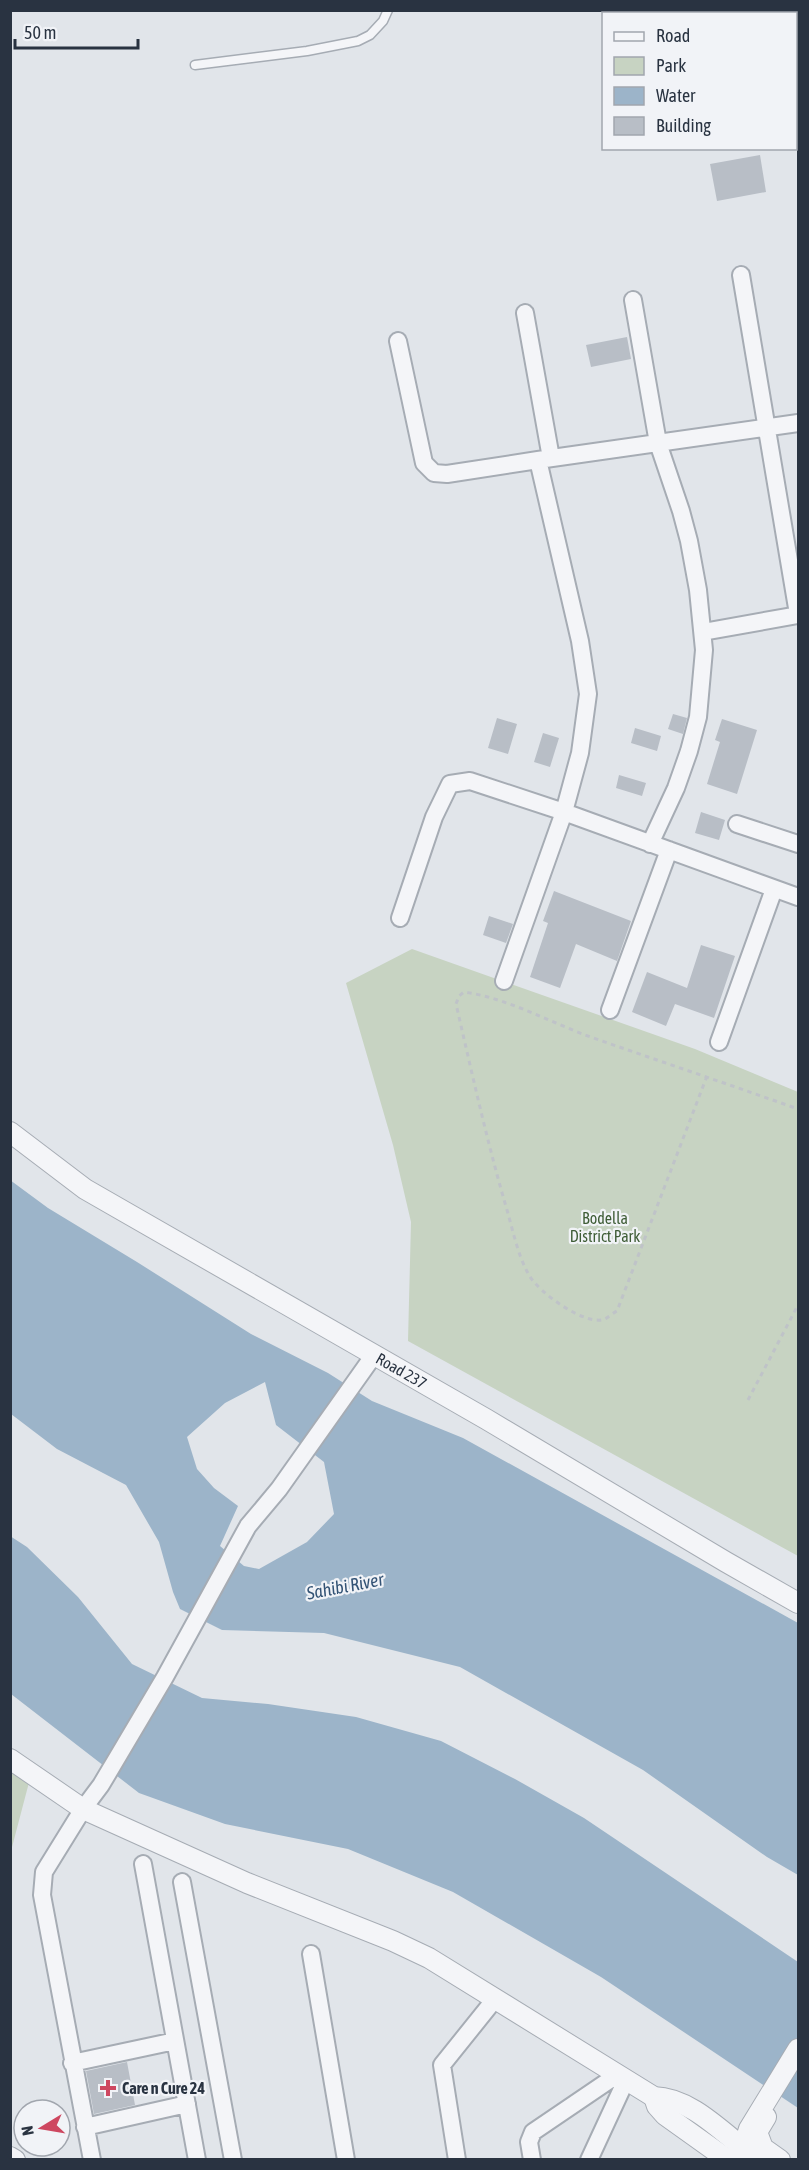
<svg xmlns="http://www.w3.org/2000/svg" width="809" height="2170" viewBox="0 0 809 2170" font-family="'Asap Condensed',sans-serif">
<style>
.green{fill:#c7d3c2}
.water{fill:#9cb4c9;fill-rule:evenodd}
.building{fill:#b8bec6}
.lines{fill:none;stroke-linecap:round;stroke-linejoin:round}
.service-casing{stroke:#a6acb4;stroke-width:11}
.minor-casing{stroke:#a6acb4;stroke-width:20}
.tertiary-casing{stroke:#a6acb4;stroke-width:22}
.path{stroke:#bfc3c8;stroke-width:3;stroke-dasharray:4.5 4.5;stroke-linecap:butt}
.service{stroke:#f4f5f8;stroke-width:8}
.minor{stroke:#f4f5f8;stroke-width:16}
.tertiary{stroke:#f4f5f8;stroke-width:20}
.poi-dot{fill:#ce4760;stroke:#f1f3f7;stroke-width:2}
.labels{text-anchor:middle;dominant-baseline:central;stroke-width:4.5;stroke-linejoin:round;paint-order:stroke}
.park-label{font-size:16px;fill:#3f5d37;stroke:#f1f3f7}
.street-label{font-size:16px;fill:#293341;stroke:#f1f3f7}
.poi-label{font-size:16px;font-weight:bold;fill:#293341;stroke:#f1f3f7;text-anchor:start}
.water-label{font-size:18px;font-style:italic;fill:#335375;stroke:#f1f3f7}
</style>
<rect width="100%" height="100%" fill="#e1e5ea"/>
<path class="green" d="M412 949 695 1049 798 1092V1556L408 1341 411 1222 393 1145 346 983Z
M11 1753 32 1771 11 1851Z"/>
<path class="water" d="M10 1180 48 1208 137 1262 251 1334 328 1373 372 1401 463 1438 798 1623V1875L767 1857 643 1770 460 1667 324 1633 222 1630 180 1609 173 1592 159 1542 126 1485 57 1449 11 1414ZM265 1382 276 1425 324 1462 334 1514 307 1542 259 1569 244 1566 220 1546 238 1506 214 1488 197 1469 187 1437 225 1403Z
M10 1536 27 1547 78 1597 132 1664 202 1698 268 1704 356 1717 441 1741 515 1779 584 1818 798 1962V2108L601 1977 453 1892 348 1849 225 1824 139 1793 11 1694Z"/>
<path class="building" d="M760 155 766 192 717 201 710 164Z
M627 337 631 359 591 367 586 345Z
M673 714 687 718 683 734 668 729Z
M497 718 517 724 508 754 488 748Z
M722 719 757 730 737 794 707 784 720 742 715 740Z
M635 728 661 736 657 751 631 743Z
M543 733 559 738 550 767 534 762Z
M619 775 646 783 642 796 616 788Z
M701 812 725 820 719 840 695 833Z
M554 891 631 921 617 961 576 944 560 988 530 977 548 923 543 921Z
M489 916 513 924 506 943 483 935Z
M701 945 735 956 714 1018 675 1004 666 1026 632 1012 647 972 687 988Z
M127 2062 135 2105 94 2114 86 2071Z"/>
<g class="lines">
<g class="service-casing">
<path id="service" d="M195 65 307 51 358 41 370 35 383 21 388 10"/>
</g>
<g class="minor-casing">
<path id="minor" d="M774 10 775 14
M796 131H798
M741 275 798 614
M633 300 658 443 681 511 689 541 698 590 704 650 698 717 689 751 676 788 650 844
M525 313 551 458
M398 341 424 463 434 473 447 474 538 460 798 423
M703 632 798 615
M737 824 798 844
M400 918 434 817 450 784 470 781 564 812 798 897
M504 981 564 812 580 753 588 694 580 641 538 460
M610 1010 669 850
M719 1042 774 889
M143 1864 197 2160
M182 1882 233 2160
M311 1954 346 2160
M72 2063 175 2041
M85 2127 187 2104
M92 2160 42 1895 44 1872 83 1809 101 1785 165 1677 248 1526 279 1489 374 1355
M457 2160 442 2065 495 1999
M532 2160 529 2142 533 2132 617 2075
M589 2160 626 2080"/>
</g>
<g class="tertiary-casing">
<g id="tertiary">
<path id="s1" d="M10 1132 85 1189 486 1419 726 1562 798 1603"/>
<path d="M10 1759 83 1809 247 1883 393 1941 429 1958 654 2097C694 2098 727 2138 759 2160"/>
<path d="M654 2097 657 2106 665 2115 728 2160"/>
<path d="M766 2117 757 2132 763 2148 780 2160"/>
<path d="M10 2157 15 2160"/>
<path d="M739 2160 749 2129 798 2049"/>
</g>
</g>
<path class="path" d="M707 1076 617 1311C613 1313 609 1317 605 1319 586 1327 538 1292 529 1275 518 1256 513 1231 507 1210 487 1142 472 1073 456 1004L459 996 464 992C506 998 546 1020 585 1035 656 1060 728 1084 798 1109
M748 1400 798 1305"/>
<use href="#service" class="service"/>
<use href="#minor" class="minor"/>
<use href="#tertiary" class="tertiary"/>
</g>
<path class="poi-dot" d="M105 2079h6v6h6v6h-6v6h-6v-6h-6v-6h6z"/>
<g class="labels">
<g class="park-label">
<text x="605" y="1218">Bodella<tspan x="605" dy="18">District Park</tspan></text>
</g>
<g class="street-label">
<text stroke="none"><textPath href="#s1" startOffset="459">Road 237</textPath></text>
</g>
<g class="poi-label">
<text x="122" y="2088">Care n Cure 24</text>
</g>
<g class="water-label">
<text transform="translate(345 1586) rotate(-11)">Sahibi River</text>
</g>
</g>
<rect width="809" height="2170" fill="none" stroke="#293341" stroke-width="24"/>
<rect x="602" y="12" width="195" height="138" fill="#f1f3f7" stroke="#a1a6ae" stroke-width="1.5"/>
<rect x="614" y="32" width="30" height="9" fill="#f4f5f8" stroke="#a1a6ae" stroke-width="1.5"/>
<text x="656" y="42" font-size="18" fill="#293341">Road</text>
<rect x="614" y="57" width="30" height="18" fill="#c7d3c2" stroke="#a1a6ae" stroke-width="1.5"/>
<text x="656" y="72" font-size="18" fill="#293341">Park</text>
<rect x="614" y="87" width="30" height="18" fill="#9cb4c9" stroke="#a1a6ae" stroke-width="1.5"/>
<text x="656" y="102" font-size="18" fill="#293341">Water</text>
<rect x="614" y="117" width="30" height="18" fill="#b8bec6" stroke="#a1a6ae" stroke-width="1.5"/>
<text x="656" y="132" font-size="18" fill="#293341">Building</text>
<g transform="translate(42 2128) rotate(259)"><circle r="28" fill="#f1f3f7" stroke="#a1a6ae" stroke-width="1.5"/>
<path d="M0-4.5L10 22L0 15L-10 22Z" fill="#ce4760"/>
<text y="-9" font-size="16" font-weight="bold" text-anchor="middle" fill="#293341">N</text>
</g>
<path d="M15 39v9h123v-9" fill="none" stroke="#293341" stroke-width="3"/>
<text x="24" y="39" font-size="18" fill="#293341" stroke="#f1f3f7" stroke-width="4.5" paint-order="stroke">50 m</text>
</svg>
